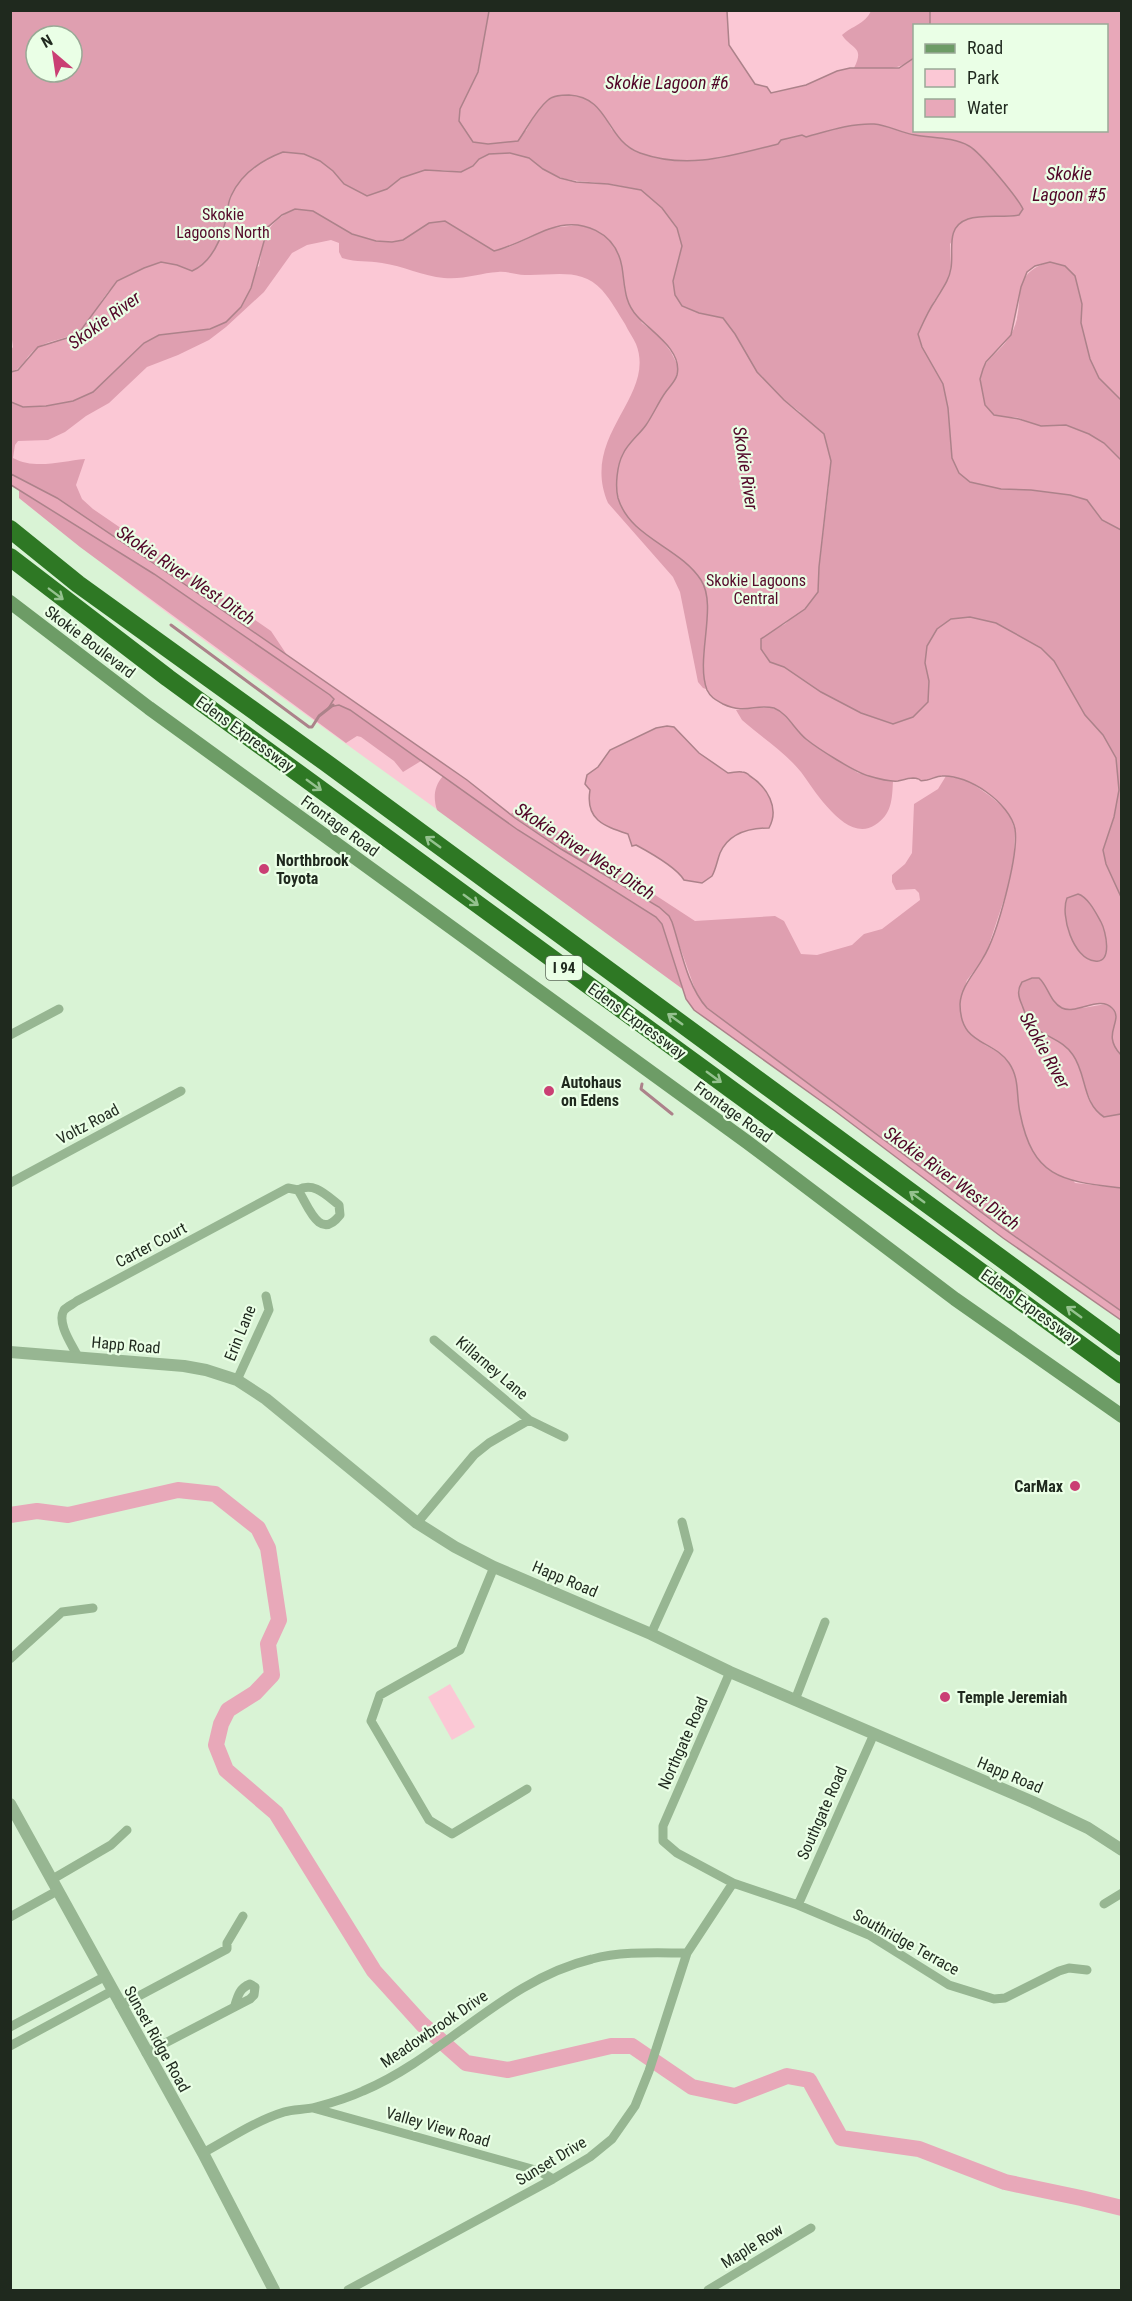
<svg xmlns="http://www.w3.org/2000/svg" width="1132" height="2301" viewBox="0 0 1132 2301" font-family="'Roboto Condensed',sans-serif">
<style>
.green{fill:#fbc8d5;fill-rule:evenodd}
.forest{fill:#df9fb0;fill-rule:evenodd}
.water{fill:#e8a8b9;stroke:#ac828a;stroke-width:1.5;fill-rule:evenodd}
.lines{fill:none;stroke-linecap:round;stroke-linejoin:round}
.stream{stroke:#ac828a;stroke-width:3}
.river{stroke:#e8a8b9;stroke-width:16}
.minor{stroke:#97b692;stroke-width:9}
.tertiary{stroke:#97b692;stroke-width:12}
.secondary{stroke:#6d9c66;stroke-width:14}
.motorway{stroke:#2e7824;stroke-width:18}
.oneway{stroke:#95c28f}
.poi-dot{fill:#ca3f74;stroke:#eaffe6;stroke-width:2}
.labels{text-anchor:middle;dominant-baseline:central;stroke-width:4.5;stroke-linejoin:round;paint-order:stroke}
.shield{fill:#eaffe6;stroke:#5c695a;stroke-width:1.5}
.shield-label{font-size:15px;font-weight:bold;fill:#1f291e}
.park-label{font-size:16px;fill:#550a2a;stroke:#eaffe6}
.street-label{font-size:16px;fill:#1f291e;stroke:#eaffe6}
.poi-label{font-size:16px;font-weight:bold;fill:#1f291e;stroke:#eaffe6;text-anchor:start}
.water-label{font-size:18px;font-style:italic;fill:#510527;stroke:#eaffe6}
</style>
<rect width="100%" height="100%" fill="#d9f3d5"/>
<path class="green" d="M10 11H1121V1315C939 1186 764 1048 584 916 396 778 202 645 19 498L27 488 10 479ZM914 26H1106V130H914ZM36 36H72V72H36Z
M450 1684 475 1727 452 1740 428 1697Z"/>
<path class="forest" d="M11 11H489L478 72 460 109 459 121 466 132 526 131C532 120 538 108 548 100 558 91 583 94 593 102 602 108 607 121 612 130L740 153 778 144 781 140 802 135 806 137C828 131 852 123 875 124 888 125 901 133 915 135 932 138 953 137 969 146 980 152 1017 197 1023 209L1019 215 968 219 950 244 951 267 947 284 934 301 919 334C924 353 937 366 943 384 951 408 949 434 952 458L1001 489 1031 490 1070 495 1087 500 1121 530V897L1106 864 1103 850 1114 817 1119 790 1116 758 1103 735 1085 715 1054 661 996 623 925 663 929 681 928 702 913 717 893 724 861 713 821 692 784 667 770 662 761 649V639L769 632 785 624 818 592 819 567 829 484 800 412 784 400 757 372 735 334 723 318 699 314 682 306 675 295 673 281 682 246 641 190C630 188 619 185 608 184 570 179 560 184 529 158L479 159 473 166 461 172 442 170 401 178 387 189 367 196 344 184 333 171 230 196C225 223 219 259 192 271 162 258 124 270 105 296 96 307 92 321 80 330 67 340 50 339 37 348 26 355 24 368 11 372V350L13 347 10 324ZM36 36H72V72H36Z
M871 11H930V25L914 26V58C896 73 876 69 854 68 865 46 852 50 842 35 852 26 865 24 871 11Z
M295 209 313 211 352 234 376 241 392 242 403 240 429 223 445 221 494 251 509 247 551 228 579 225 603 232 617 247 622 264 625 292 642 323 659 336 671 352 678 366 677 378 645 426 643 532C663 546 691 560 703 582 714 602 702 647 703 670 704 676 705 683 706 689L703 688 698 682 680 592 673 577 608 503C579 435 657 397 636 344 633 337 628 331 625 324 618 313 611 300 602 290 581 267 553 276 525 275 516 275 507 271 498 272 480 273 463 280 444 278 423 276 403 266 382 263 367 260 358 263 342 258L339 252V243L331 240 307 245 292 253 264 292 226 327 209 340 178 355 147 367 109 403 86 416 65 432 48 440 18 441 15 445 13 458C35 470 62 461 85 459L76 485 82 499 93 509 271 631 287 655 57 498 11 474 10 402 23 407 46 406 127 360 144 343 159 335 179 332 259 266C264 237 266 222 295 209Z
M1050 262 1065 266 1075 276 1082 304 1081 323 1099 378 1121 400V460C1106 444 1090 432 1068 426 1059 424 1050 427 1041 426 1033 425 1027 421 1019 418 1009 416 996 419 989 411 984 406 984 399 982 394 975 360 996 359 1010 336 1029 306 1005 274 1050 262Z
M19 490 154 574 330 695 334 699 330 706 339 705 350 710 421 761 403 772 394 761 361 737 357 736 346 743 80 547 19 498Z
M769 707 779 710 807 740 858 773 893 781C892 800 892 814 875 825 847 844 815 791 801 772 785 752 761 737 742 720L736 710Z
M443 776 518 830 656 917 662 924 684 990 437 810C433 798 434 786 443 776Z
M946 776 967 780 990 796 1008 811 1015 830 1014 854 1010 881 985 957 967 980 960 1002 963 1019 985 1045 1002 1054 1012 1066 1017 1078 1020 1113 1075 1183 1121 1188V1311L993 1221 707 1008 697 995 669 916 659 907 561 849 510 814 520 810 531 814 695 921 775 916 784 921 801 954 817 955 852 945 864 934 882 929 920 900 919 893 915 889 896 890 892 882V875L905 864 912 853 914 804 938 789Z
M1078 894 1084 896C1090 904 1098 914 1102 923 1106 933 1113 964 1094 961 1073 958 1060 916 1067 898Z
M1033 978H1040L1044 982 1054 1001 1083 1008 1106 1004C1130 1019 1099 1031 1121 1055V1114L1103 1117C1092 1109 1092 1101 1086 1090 1075 1070 1057 1052 1044 1033 1029 1024 1012 1001 1022 982Z"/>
<path class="water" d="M727 11 729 45 755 84 767 87 771 93 806 85 837 71 850 68H899L914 58V130H1106V26L930 25V11H1121V400L1099 378 1090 359 1081 323 1082 304 1075 276 1065 266 1050 262 1035 266 1027 272 1021 287 1011 335 986 362 983 369 980 379 985 405 994 415 1019 419 1041 426 1066 425 1089 434 1104 443 1121 460V530L1102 520 1087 500 1070 495 1031 490 1001 489 970 482 959 473 952 458 948 408 943 384 922 347 918 334C923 323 928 311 935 301 942 289 949 281 951 268 954 250 945 227 968 219 983 214 1003 218 1019 215L1023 209C1017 197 980 152 969 146 953 137 932 138 915 135 901 133 888 125 874 124 852 123 828 131 806 137L802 135 781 140 778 144C730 156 688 170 640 153 605 140 610 97 569 95 562 95 553 95 548 100 535 111 528 127 518 141L488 144 473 142 459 121 460 109 478 72 489 11Z
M283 152 304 154 320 161 333 171 344 184 367 196 387 189 401 178 425 170 461 172 473 166 479 159 489 154 510 153 529 158 543 169 560 178 576 182 608 184 641 190 662 208 677 228 682 246 673 281 675 295 682 306 699 313 723 318 735 334 757 372 784 400 824 434 831 461 819 567 818 592 805 609 761 639V649L770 662 784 667 821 692 861 713 893 724 913 717 928 702 929 681 925 663 927 646 937 629 951 619 970 617 996 623 1041 648 1054 661 1085 715 1103 735 1116 758 1119 790 1114 817 1103 850 1106 864 1121 897V1055C1100 1033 1125 1021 1112 1008 1100 995 1076 1015 1062 1008 1050 1002 1048 986 1039 978H1032L1022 982C1017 990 1018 996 1022 1005 1025 1013 1028 1023 1036 1028 1048 1038 1064 1041 1073 1055 1087 1075 1082 1103 1104 1117L1121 1114V1188C1063 1181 1033 1179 1020 1113 1016 1096 1020 1079 1009 1063 993 1039 960 1046 960 1004 961 986 975 973 983 958 997 936 1019 855 1015 829 1010 803 968 774 942 776 937 776 932 779 927 780 914 782 926 779 913 778 909 778 902 780 898 781 889 782 879 779 869 776 856 773 817 748 806 739 795 730 787 713 774 708 756 703 746 715 723 704 716 700 711 698 707 690 695 659 718 606 701 580 680 547 630 538 618 498 615 486 617 465 623 454 628 443 639 435 646 425 653 415 658 403 665 393 669 387 675 382 677 375 683 350 650 331 637 316 624 302 625 286 622 267 616 232 582 217 549 229 530 236 514 246 494 251L445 221 429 223 403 240 392 242 376 241 352 234 313 211 295 209 282 215 268 227 251 288 241 307 226 322 210 329 159 335 144 343 93 392 73 401 46 406 23 407 11 402V372L18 370 38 347 70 337 81 330 117 281 144 268 161 262 177 265 192 271C210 263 220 242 225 223 228 214 227 204 231 196 241 174 262 160 283 152ZM1078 894C1088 897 1096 913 1101 922 1106 931 1113 964 1095 961 1073 959 1060 915 1067 898Z
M11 474 57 498 199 594 467 780 515 818 561 849 659 907 669 916 672 922C681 949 687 986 707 1008L993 1221 1121 1311V1320L1003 1238 835 1111 694 1010 686 999 662 924 656 917 518 830 350 710 339 705 329 707 334 699 330 695 154 574 11 485Z
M667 726 674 727 699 753 728 773C733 773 737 771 742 772 744 772 748 774 750 776 767 787 780 808 769 828 749 828 729 833 720 853 717 861 716 869 712 876L702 883 684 880C677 868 649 852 636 845L632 846 628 834C604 826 585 820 590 790L585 784 587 775 598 767 610 750 656 728Z"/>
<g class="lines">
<path class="stream" d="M171 625 309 727H312L319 716 333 705
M642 1084 641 1089 672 1114"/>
<path class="river" d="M10 1515 37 1511 68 1515 178 1490 215 1494 258 1528 268 1548 279 1620 268 1644 272 1675 255 1693 228 1710 221 1724 216 1745 226 1770 276 1813 374 1971 422 2024 466 2063 508 2070 611 2046H632L692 2087 735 2096 787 2076 809 2080 841 2138 919 2149 1005 2182 1081 2198 1122 2208"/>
<path class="minor" d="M10 1035 59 1009
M10 1183 181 1091
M434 1340 529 1420 564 1437
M78 1357C73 1346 56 1323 64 1310 67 1307 73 1304 77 1301L288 1188 298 1190C314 1181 327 1196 339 1205L340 1215C319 1242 308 1205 298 1190
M237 1380 269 1310 266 1296
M417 1523 474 1455 489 1443 529 1420
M494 1567 460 1650 380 1695 371 1721 429 1820 452 1834 527 1789
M651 1634 689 1550 682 1522
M10 1659 62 1612 93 1608
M730 1672 663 1826V1841L677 1853 733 1883 798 1905 869 1935 949 1985 994 1999 1005 1998 1059 1971 1069 1968 1087 1970
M795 1700 825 1622
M51 1880 111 1845 127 1830
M1104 1904 1122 1893
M798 1905 874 1734
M10 1917 57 1891
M120 2006 227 1949V1943L243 1916
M10 2027 104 1977
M10 2046 112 1991
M146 2053 250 1999 254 1995 255 1987 250 1984C240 1988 238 1995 235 2005
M313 2108 539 2171 553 2179
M203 2153C229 2139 255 2121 284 2112 294 2109 305 2110 316 2107 331 2103 348 2098 363 2091 444 2057 504 1980 592 1959 622 1951 656 1953 687 1953
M348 2290 553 2179 590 2157 612 2139 635 2106 649 2071 687 1953 733 1883
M708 2290 811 2228"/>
<path class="tertiary" d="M10 1352 184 1366 206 1370 237 1380 266 1399 417 1523 455 1547 494 1567 651 1634 730 1672 1033 1802 1088 1828 1122 1850
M10 1804 203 2153 274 2290"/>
<path class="secondary" d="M10 602 149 708 747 1142 955 1299 1122 1416"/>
<path class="motorway" d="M10 529 78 584 325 762 1122 1347
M10 557 168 678 1122 1375"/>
</g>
<defs><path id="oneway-shaft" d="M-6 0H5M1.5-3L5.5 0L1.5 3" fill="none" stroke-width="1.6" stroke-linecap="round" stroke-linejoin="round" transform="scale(1.5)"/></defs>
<g class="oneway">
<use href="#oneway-shaft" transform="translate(56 594) rotate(37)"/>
<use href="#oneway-shaft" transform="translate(314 785) rotate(36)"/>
<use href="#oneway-shaft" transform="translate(433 842) rotate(-144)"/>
<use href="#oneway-shaft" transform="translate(471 900) rotate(36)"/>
<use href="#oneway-shaft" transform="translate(675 1019) rotate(-144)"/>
<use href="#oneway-shaft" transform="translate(714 1077) rotate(36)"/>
<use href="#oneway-shaft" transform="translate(917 1197) rotate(-144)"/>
<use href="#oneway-shaft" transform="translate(1074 1312) rotate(-144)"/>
</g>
<g class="poi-dot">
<circle cx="264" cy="869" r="6"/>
<circle cx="549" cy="1091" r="6"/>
<circle cx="1075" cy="1486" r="6"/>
<circle cx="945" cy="1697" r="6"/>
</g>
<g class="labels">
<rect class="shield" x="546" y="956" width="36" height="24" rx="4.5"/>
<g class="shield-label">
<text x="564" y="968">I 94</text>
</g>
<g class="park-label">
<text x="223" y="214">Skokie<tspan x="223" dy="18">Lagoons North</tspan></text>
<text x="756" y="580">Skokie Lagoons<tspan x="756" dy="18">Central</tspan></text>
</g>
<g class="street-label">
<text transform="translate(90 642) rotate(37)">Skokie Boulevard</text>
<text transform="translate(245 734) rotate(36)">Edens Expressway</text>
<text transform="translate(340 826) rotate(36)">Frontage Road</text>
<text transform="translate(637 1021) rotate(36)">Edens Expressway</text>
<text transform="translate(733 1112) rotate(36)">Frontage Road</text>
<text transform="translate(88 1124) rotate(-28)">Voltz Road</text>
<text transform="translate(151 1245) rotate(-28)">Carter Court</text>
<text transform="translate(1030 1307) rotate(36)">Edens Expressway</text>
<text transform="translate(240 1333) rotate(-68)">Erin Lane</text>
<text transform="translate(126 1345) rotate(5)">Happ Road</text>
<text transform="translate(492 1368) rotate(40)">Killarney Lane</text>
<text transform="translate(565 1579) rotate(23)">Happ Road</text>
<text transform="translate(683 1743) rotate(-66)">Northgate Road</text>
<text transform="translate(1010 1775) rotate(23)">Happ Road</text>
<text transform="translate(822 1813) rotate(-66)">Southgate Road</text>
<text transform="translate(906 1942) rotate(29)">Southridge Terrace</text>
<text transform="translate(434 2029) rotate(-34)">Meadowbrook Drive</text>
<text transform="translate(157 2039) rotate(61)">Sunset Ridge Road</text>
<text transform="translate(438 2127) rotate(16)">Valley View Road</text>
<text transform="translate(551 2161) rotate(-31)">Sunset Drive</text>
<text transform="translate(752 2246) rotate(-32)">Maple Row</text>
</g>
<g class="poi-label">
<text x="276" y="860">Northbrook<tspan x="276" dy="18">Toyota</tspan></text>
<text x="561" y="1082">Autohaus<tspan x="561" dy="18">on Edens</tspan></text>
<text x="1063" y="1486" text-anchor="end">CarMax</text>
<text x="957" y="1697">Temple Jeremiah</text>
</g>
<g class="water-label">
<text x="667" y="82">Skokie Lagoon #6</text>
<text x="1069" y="173">Skokie<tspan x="1069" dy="21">Lagoon #5</tspan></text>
<text transform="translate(104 320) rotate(-36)">Skokie River</text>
<text transform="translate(746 468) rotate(81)">Skokie River</text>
<text transform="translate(186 575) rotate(34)">Skokie River West Ditch</text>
<text transform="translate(585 851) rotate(33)">Skokie River West Ditch</text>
<text transform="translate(1045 1050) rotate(61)">Skokie River</text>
<text transform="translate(952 1178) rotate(36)">Skokie River West Ditch</text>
</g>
</g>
<rect width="1132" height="2301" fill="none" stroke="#1f291e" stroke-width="24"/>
<rect x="913" y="24" width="195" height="108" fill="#eaffe6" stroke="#99a996" stroke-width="1.5"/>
<rect x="925" y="44" width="30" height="9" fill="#6d9c66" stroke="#99a996" stroke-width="1.5"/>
<text x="967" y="54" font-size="18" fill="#1f291e">Road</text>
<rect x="925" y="69" width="30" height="18" fill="#fbc8d5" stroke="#99a996" stroke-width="1.5"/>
<text x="967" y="84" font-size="18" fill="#1f291e">Park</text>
<rect x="925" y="99" width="30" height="18" fill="#e8a8b9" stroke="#99a996" stroke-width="1.5"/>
<text x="967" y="114" font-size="18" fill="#1f291e">Water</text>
<g transform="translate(54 54) rotate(331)"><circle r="28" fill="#eaffe6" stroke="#99a996" stroke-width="1.5"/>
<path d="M0-4.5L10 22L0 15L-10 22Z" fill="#ca3f74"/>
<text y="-9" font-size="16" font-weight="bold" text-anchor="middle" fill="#1f291e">N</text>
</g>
</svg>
